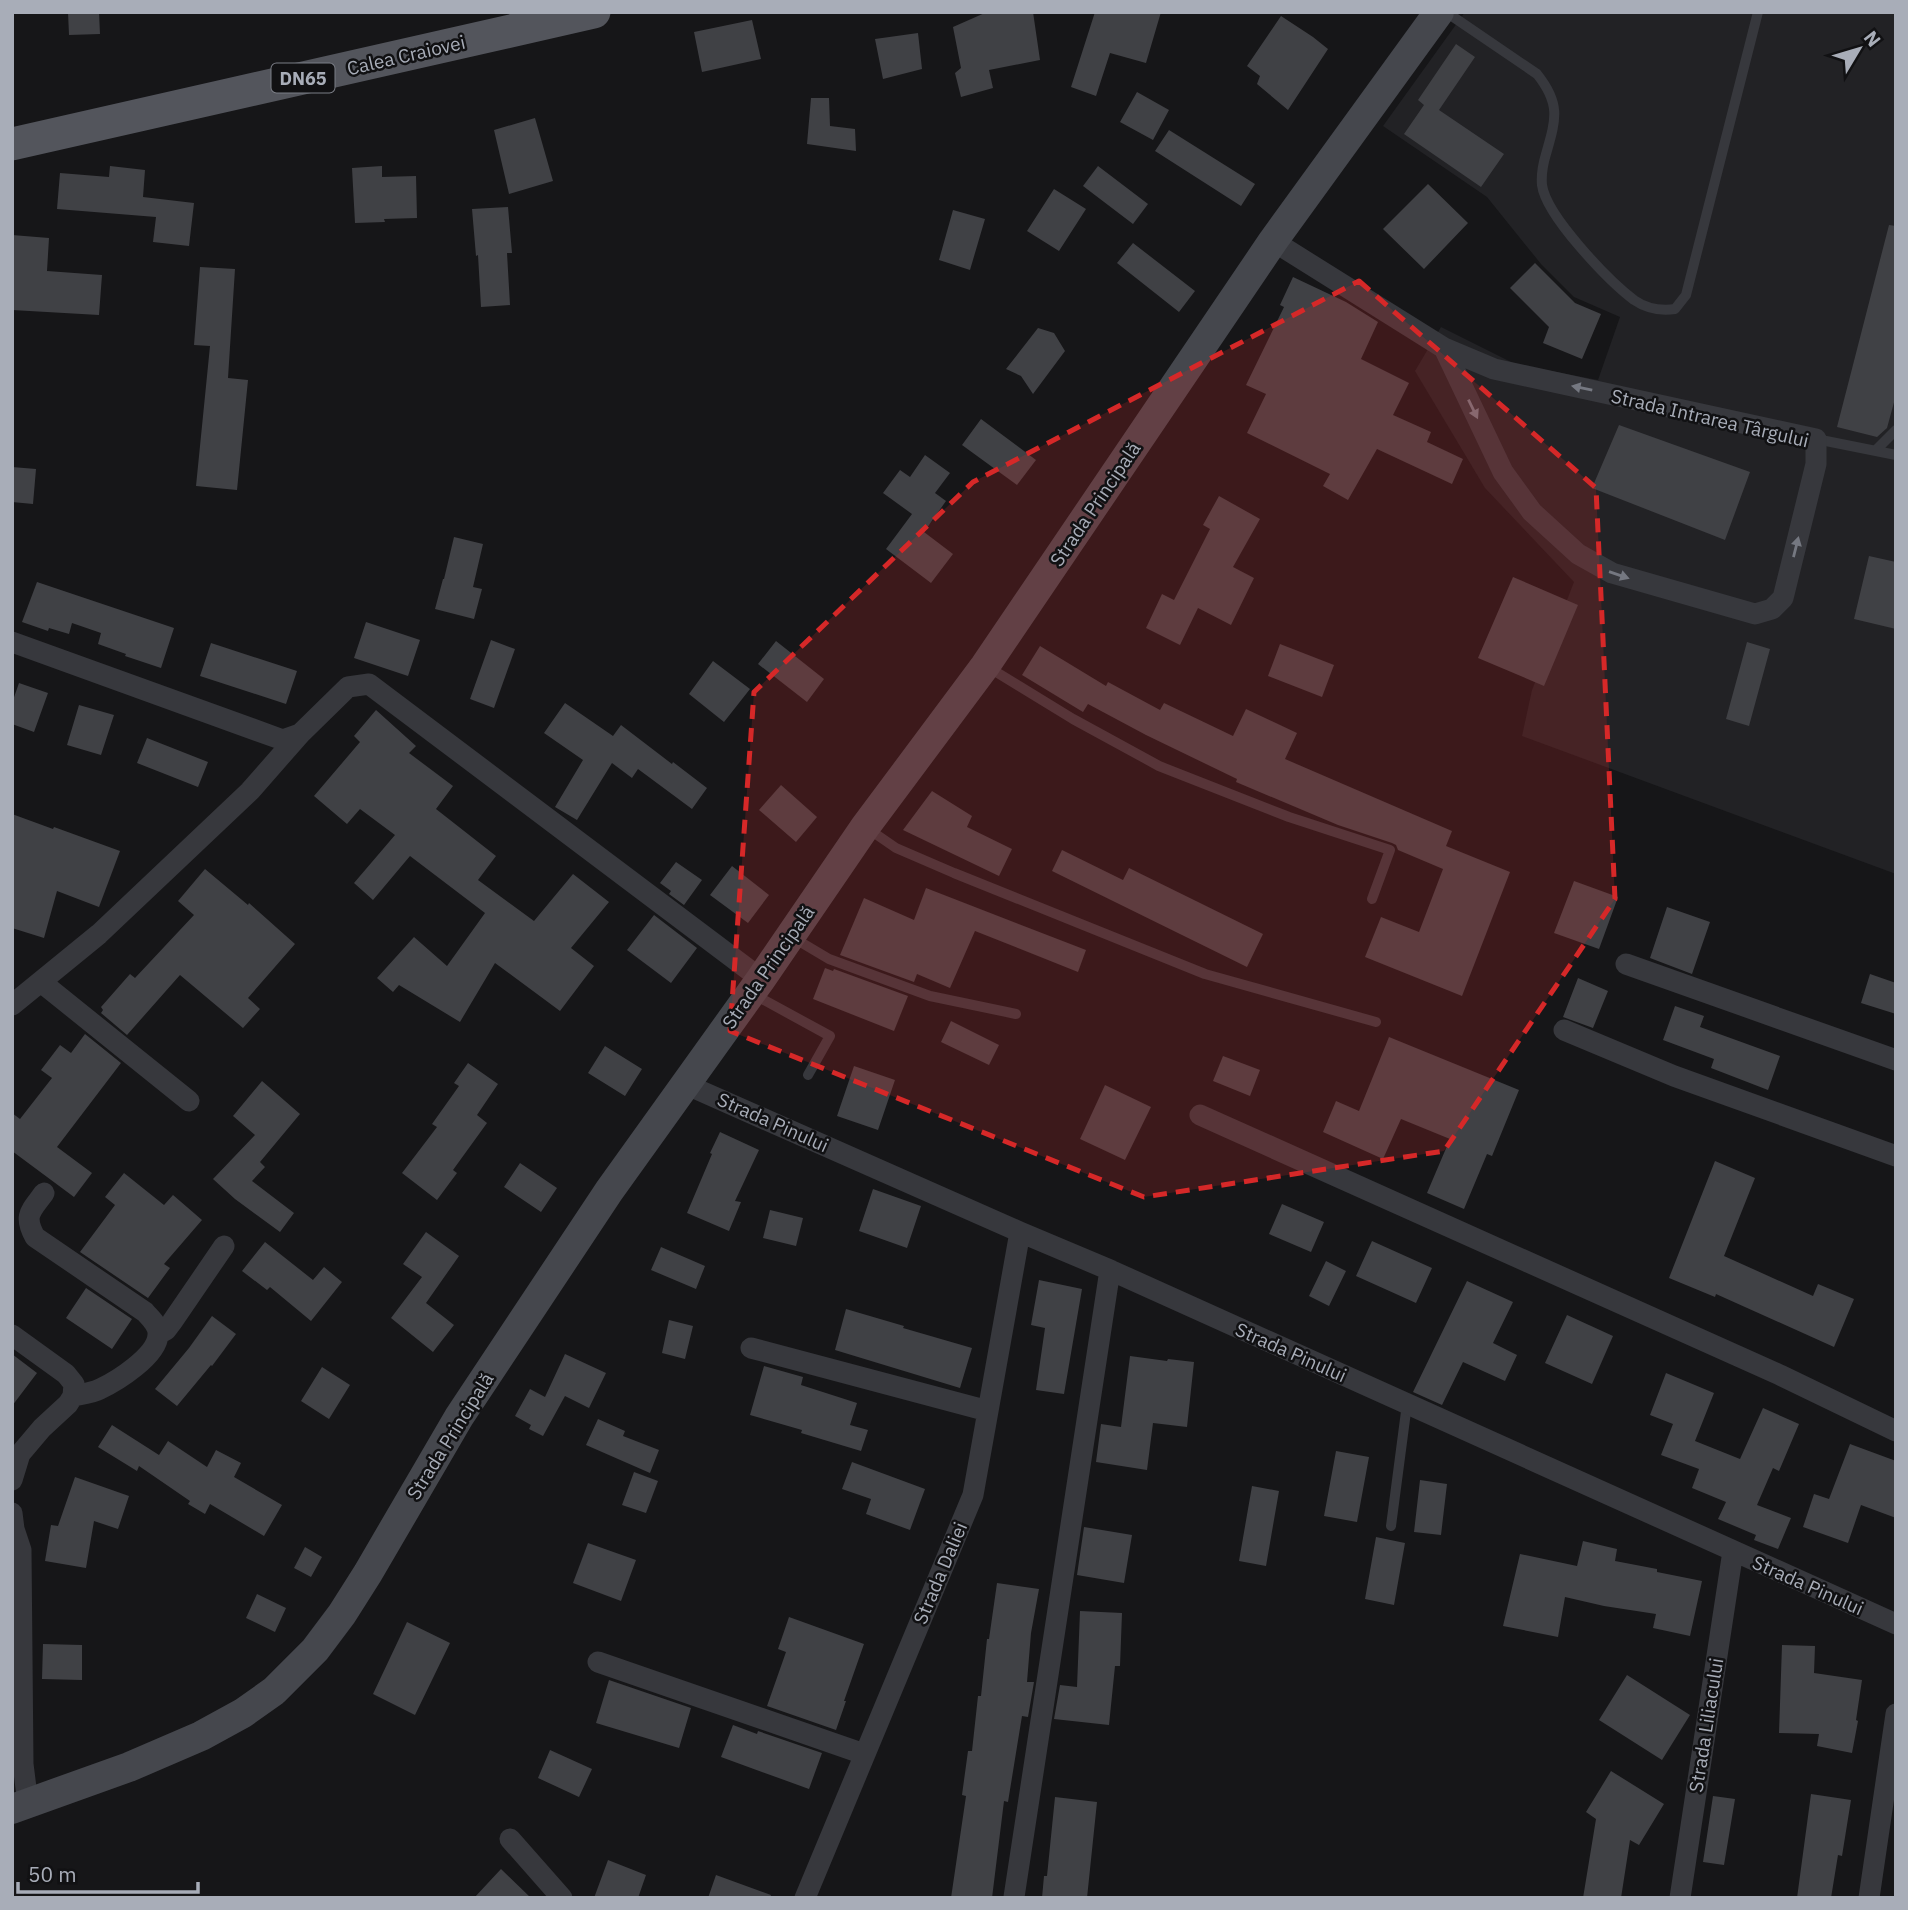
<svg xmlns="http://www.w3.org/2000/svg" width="1908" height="1910" viewBox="0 0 1908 1910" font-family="'IBM Plex Sans',sans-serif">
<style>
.built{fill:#222225}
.building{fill:#404145}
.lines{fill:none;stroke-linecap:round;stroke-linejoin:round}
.service{stroke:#37383d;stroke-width:10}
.minor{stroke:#37383d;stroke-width:21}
.secondary{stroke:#45474d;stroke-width:30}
.primary{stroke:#53555c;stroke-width:33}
.oneway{fill:#757881}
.marked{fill:#d62828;fill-opacity:0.2;stroke:#d62828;stroke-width:5;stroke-dasharray:14 9;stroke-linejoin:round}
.labels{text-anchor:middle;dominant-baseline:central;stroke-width:5;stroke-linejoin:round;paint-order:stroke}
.shield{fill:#111113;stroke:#7b7e86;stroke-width:2}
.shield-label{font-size:18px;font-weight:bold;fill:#a8adb8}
.street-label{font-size:19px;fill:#a8adb8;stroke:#111113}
</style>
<rect width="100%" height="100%" fill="#161618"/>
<path class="built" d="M1465 12H1896V874L1522 736 1532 690 1574 582 1485 488 1415 371 1441 327 1515 364 1598 380 1620 317 1574 297 1541 264 1487 197 1383 126Z"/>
<path class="building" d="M68 12H99L100 34 69 35Z
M987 12H1033L1040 60 989 70 993 88 961 97 955 73 961 68 953 27Z
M1095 12H1161L1146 63 1110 53 1096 96 1071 87Z
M1281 16 1313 37 1328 49 1288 110 1257 84 1260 76 1247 66Z
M752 20 761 59 702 72 694 32Z
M918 33 922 69 883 79 875 39Z
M1456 44 1475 57 1439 110 1504 154 1481 187 1404 134 1424 105 1418 100Z
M1137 92 1169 110 1153 140 1120 122Z
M811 98H829L830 126 855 129 856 151 807 144Z
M535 118 553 181 509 194 494 130Z
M1169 130 1255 184 1241 206 1155 151Z
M110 166 145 170 143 197 194 203 189 246 153 242 156 217 57 209 60 173 109 177Z
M382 166V177L416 176 417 218 384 219 385 222 355 223 352 168Z
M1098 166 1148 204 1133 224 1083 186Z
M1428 184 1468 223 1424 269 1383 229Z
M1054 189 1086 209 1059 251 1027 231Z
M508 207 512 253H507L510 305 481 307 478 255 476 256 472 209Z
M953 210 985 219 970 270 939 260Z
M1889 225 1896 226V395L1887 428 1877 437 1837 427Z
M12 235 49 238 47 271 102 275 99 315 12 310Z
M1133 243 1195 291 1179 312 1117 263Z
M1535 263 1575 303 1601 314 1582 359 1543 343 1549 327 1510 288Z
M200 267 235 269 228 378 248 380 237 490 196 486 210 346 194 345Z
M1293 277 1346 302 1378 322 1361 359 1409 383 1393 415 1431 432 1427 442 1463 459 1452 484 1377 449 1348 500 1323 486 1330 474 1247 433 1266 394 1246 385 1284 307 1280 305Z
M1038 328 1054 333 1065 351 1033 394 1021 376 1006 369Z
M981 419 1036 460 1017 485 962 445Z
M1619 425 1750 472 1725 540 1592 488Z
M925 455 950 473 935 493 946 501 924 532 953 554 931 583 886 549 912 514 883 493 900 470 910 477Z
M12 467 36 469 33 504 12 502Z
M1219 496 1260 519 1233 567 1254 578 1231 625 1198 608 1180 645 1146 628 1162 594 1174 600 1210 529 1203 525Z
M454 537 483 544 473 587 482 589 474 619 435 609 443 579H444Z
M1869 556 1896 562V629L1854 619Z
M1513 577 1578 605 1544 686 1478 658Z
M37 582 174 628 161 668 125 656 126 654 98 644 101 633 72 623 69 634 49 628 48 631 22 622Z
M366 622 420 640 408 676 354 658Z
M491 640 515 649 494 708 470 699Z
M776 641 824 679 807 702 758 664Z
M1747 642 1770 649 1749 726 1726 719Z
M211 643 297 671 286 704 200 676Z
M1280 644 1334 665 1322 697 1268 676Z
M1040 646 1106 686 1108 682 1160 710 1164 703 1233 736 1246 709 1297 733 1285 759 1452 831 1446 846 1510 872 1462 996 1365 957 1381 917 1419 932 1443 869 1398 850 1396 845 1392 843 1338 825 1236 782 1237 779 1146 735 1088 704 1083 712 1022 675Z
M713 661 750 689 724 722 689 694Z
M19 683 48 693 34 732 12 724V703Z
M565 703 613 736 621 725 672 764 673 762 707 788 692 809 638 769 632 778 612 763 577 820 555 807 583 760 544 733Z
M79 705 114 715 101 755 67 745Z
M376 710 416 746 409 753 453 786 436 809 496 856 478 880 534 921 573 874 609 902 571 948 594 966 560 1011 495 963 460 1022 399 985 393 992 377 978 414 937 447 966 485 913 410 856 373 900 354 883 395 835 360 809 347 824 314 796 360 742 354 736Z
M147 738 208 762 198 787 137 763Z
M781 785 817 817 796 842 759 810Z
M932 791 972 816 967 827 1012 849 999 876 903 830Z
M12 814 53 829 54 827 120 851 99 907 57 891 44 938 12 928Z
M1062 850 1123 880 1129 868 1263 934 1247 967 1052 871Z
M676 862 702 880 684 905 669 894 671 891 660 883Z
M732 866 769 895 748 923 710 895Z
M205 869 248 905 249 903 295 944 248 998 260 1009 243 1028 180 975 127 1035 101 1013 103 1010 101 1007 130 974 135 978 194 915 178 901Z
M1574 881 1618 897 1599 949 1554 933Z
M926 888 1086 950 1078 972 975 931 950 988 917 974 914 982 840 955 864 898 914 920Z
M1667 907 1710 922 1692 974 1650 958Z
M654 915 697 948 671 983 627 950Z
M825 968 833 971 834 969 908 996 894 1031 813 999Z
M1870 974 1896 983V1014L1861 1003Z
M1578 978 1608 991 1593 1028 1563 1017Z
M1675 1006 1704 1016 1700 1027 1780 1056 1768 1090 1711 1068 1714 1059 1663 1040Z
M951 1021 999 1045 989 1065 941 1042Z
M85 1034 121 1063 57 1147 92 1173 74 1197 12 1151V1113L20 1119 52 1078 41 1070 60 1045 71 1053Z
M1389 1037 1519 1090 1492 1156 1487 1154 1464 1209 1427 1193 1450 1139 1401 1119 1383 1159 1323 1132 1336 1101 1359 1111Z
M605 1046 642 1069 625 1096 588 1073Z
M1223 1056 1260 1070 1250 1096 1213 1081Z
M468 1063 498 1084 477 1115 487 1123 453 1170 457 1173 437 1200 402 1173 437 1127 432 1124 459 1086 454 1083Z
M854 1066 895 1080 878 1130 837 1116Z
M262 1081 300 1114 260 1162 265 1167 252 1181 294 1213 280 1232 235 1199 213 1179 255 1135 233 1116Z
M1105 1085 1151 1107 1125 1160 1080 1139Z
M720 1132 759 1150 735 1201 741 1202 729 1231 687 1213 712 1154 710 1153Z
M1715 1161 1755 1178 1724 1256 1813 1296 1818 1284 1854 1299 1834 1347 1716 1294 1715 1297 1669 1278Z
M520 1163 557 1188 541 1212 504 1187Z
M124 1173 164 1205 173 1195 202 1220 164 1264 170 1268 148 1298 80 1252 115 1205 105 1197Z
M873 1189 921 1206 907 1248 859 1231Z
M1282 1204 1324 1222 1311 1252 1269 1234Z
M770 1210 803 1218 796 1246 763 1238Z
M426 1232 459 1256 426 1303 454 1325 433 1352 391 1318 422 1277 403 1264Z
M1372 1241 1432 1268 1416 1303 1356 1276Z
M265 1242 313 1280 324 1267 342 1282 311 1321 270 1287 267 1290 242 1271Z
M661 1247 705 1266 696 1289 651 1270Z
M1326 1261 1346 1271 1329 1306 1309 1296Z
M1039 1280 1082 1289 1064 1394 1036 1390 1045 1328 1031 1325Z
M1467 1281 1513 1302 1493 1343 1517 1355 1505 1381 1463 1362 1442 1405 1413 1392Z
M86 1288 132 1319 112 1349 66 1318Z
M846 1309 904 1326 903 1328 972 1348 960 1388 835 1350Z
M1567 1315 1613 1336 1592 1384 1545 1363Z
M212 1316 236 1334 212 1366 211 1365 177 1406 155 1389 189 1348Z
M669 1320 693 1326 685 1359 662 1353Z
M12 1354 37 1373 12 1406Z
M565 1354 606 1373 589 1408 565 1396 543 1436 529 1429 531 1425 515 1416 530 1389 545 1397Z
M1130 1356 1167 1361 1168 1359 1194 1362 1187 1427 1153 1423 1147 1470 1096 1462 1101 1424 1121 1427Z
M764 1366 803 1377 801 1385 857 1403 850 1425 868 1430 861 1451 801 1433 802 1430 750 1415Z
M322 1367 350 1385 329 1419 301 1401Z
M1666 1373 1714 1393 1695 1441 1740 1459 1763 1408 1799 1424 1779 1471 1773 1468 1757 1505 1791 1518 1778 1549 1754 1540 1756 1535 1718 1519 1726 1502 1692 1488 1699 1469 1661 1455 1673 1424 1650 1415Z
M598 1419 625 1431 623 1436 659 1450 650 1473 586 1445Z
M112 1425 159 1455 168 1441 207 1467 216 1450 241 1463 234 1477 282 1505 264 1536 210 1504 205 1514 188 1504 190 1501 139 1466 137 1471 98 1447Z
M1850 1444 1896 1461V1518L1861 1505 1848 1543 1803 1527 1814 1494 1829 1499Z
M1336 1451 1369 1457 1357 1522 1324 1516Z
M852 1462 925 1489 910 1530 866 1514 871 1499 842 1489Z
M634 1472 658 1481 646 1513 622 1505Z
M75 1477 129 1496 118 1529 94 1521 86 1568 45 1561 51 1525 58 1526Z
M1420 1480 1447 1484 1441 1535 1414 1532Z
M1252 1486 1279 1491 1266 1566 1239 1561Z
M1084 1527 1132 1535 1124 1583 1077 1575Z
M1376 1537 1405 1543 1394 1605 1365 1599Z
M1583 1541 1617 1549 1615 1561 1657 1569V1572L1702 1581 1690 1636 1653 1628 1656 1614 1604 1606 1565 1597 1558 1637 1503 1626 1520 1554 1577 1566Z
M588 1543 636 1560 621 1601 573 1583Z
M305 1547 322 1557 311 1577 294 1568Z
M997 1583 1039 1589 1031 1633 1027 1682H1034L1028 1717 1022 1716 1008 1802 1004 1801 992 1898H951L966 1796 962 1795 968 1751H972L978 1696H981L987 1639H989Z
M257 1594 286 1608 275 1632 246 1618Z
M1080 1611 1122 1613 1120 1666H1115L1109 1725 1054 1719 1060 1685 1077 1687Z
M789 1617 864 1644 844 1701H846L836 1730 767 1706 786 1652 778 1649Z
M407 1622 450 1643 415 1715 373 1694Z
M43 1644 82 1645V1680L42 1679Z
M1782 1645 1815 1646 1814 1673 1862 1680 1856 1720 1858 1721 1852 1753 1817 1746 1819 1734 1779 1733Z
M1627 1675 1690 1715 1662 1760 1599 1720Z
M609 1680 691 1708 679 1748 596 1723Z
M733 1725 757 1734 758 1731 822 1753 809 1789 721 1757Z
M550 1750 592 1769 579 1797 538 1778Z
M1611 1771 1664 1804 1639 1845 1630 1840 1621 1898H1583L1596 1819 1586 1812Z
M1811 1794 1851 1800 1842 1856 1838 1855 1831 1898H1797Z
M1713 1796 1735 1799 1724 1865 1703 1862Z
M1055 1797 1097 1802 1087 1898H1042L1044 1876H1047Z
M608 1860 646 1875 638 1898H594Z
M501 1869 531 1898H474Z
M716 1875 771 1895 770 1898H708Z"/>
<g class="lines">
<path class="service" d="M1446 12 1537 74C1561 104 1556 119 1546 154 1543 164 1541 174 1542 185 1546 216 1609 281 1634 300 1647 309 1660 311 1675 309L1686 295 1758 12
M1816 439 1896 455
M1875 451 1896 430
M988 667 1073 719 1159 766 1289 817 1390 850 1372 899
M867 828 896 848 954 873 1205 974 1376 1022
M792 937 829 959 930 996 1016 1014
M753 994 830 1036 808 1075
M1391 1526 1407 1404"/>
<path class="minor" d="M1273 241 1444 348 1494 369 1816 439V464L1783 598 1772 609 1755 614 1612 573 1578 554 1532 512 1503 472 1444 348
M12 642 283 740 300 734 348 687 369 684 761 979
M1626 964 1896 1060
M41 982 189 1101
M12 1005 99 934 250 791 300 734
M1564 1030 1674 1076 1896 1156
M685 1084 1020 1232 1110 1270 1896 1624
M1200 1115 1780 1375 1896 1431
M44 1193C31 1211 23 1215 35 1237L145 1312C151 1319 159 1325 158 1335 157 1356 117 1381 100 1389 92 1393 82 1394 73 1396
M159 1334 166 1330 172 1322 224 1246
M12 1335 66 1374 74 1384 73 1396 68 1404 42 1428 20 1454 12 1480
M751 1348 988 1411
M12 1513 14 1529 21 1550 23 1764 28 1804
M598 1662 864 1754
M510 1839 562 1898
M1014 1897 1110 1270
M805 1898 973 1495 1020 1232
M1680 1898 1733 1551
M1869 1898 1896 1714"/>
<path class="secondary" d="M12 1809 129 1767 201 1736 243 1713 274 1691 315 1650 342 1614 368 1573 459 1417 609 1191 761 979 865 827 985 666 1273 241 1439 12"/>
<path class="primary" d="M12 144 594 12"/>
</g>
<defs><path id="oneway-solid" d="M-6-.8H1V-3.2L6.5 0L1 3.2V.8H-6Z" transform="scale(1.75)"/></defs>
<g class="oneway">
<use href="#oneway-solid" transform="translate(1582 388) rotate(-168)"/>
<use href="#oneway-solid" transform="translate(1473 409) rotate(64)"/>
<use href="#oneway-solid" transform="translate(1796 547) rotate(-76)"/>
<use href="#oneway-solid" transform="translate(1619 575) rotate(19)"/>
</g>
<path class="marked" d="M1359 281 1596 488 1615 899 1444 1151 1144 1197 730 1031 754 692 973 482Z"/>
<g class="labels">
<rect class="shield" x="271.5" y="63.5" width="63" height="29" rx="5"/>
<g class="shield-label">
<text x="303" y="78">DN65</text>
</g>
<g class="street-label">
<text transform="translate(406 55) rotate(-13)">Calea Craiovei</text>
<text transform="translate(1710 418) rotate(13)">Strada Intrarea Târgului</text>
<text transform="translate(1095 504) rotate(-56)">Strada Principală</text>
<text transform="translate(768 967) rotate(-55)">Strada Principală</text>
<text transform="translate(773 1122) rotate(24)">Strada Pinului</text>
<text transform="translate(1291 1352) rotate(24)">Strada Pinului</text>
<text transform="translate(450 1436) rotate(-58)">Strada Principală</text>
<text transform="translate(940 1573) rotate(-67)">Strada Daliei</text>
<text transform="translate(1808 1585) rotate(24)">Strada Pinului</text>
<text transform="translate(1706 1725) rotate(-81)">Strada Liliacului</text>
</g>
</g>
<rect width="1908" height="1910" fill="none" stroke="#a8adb8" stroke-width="28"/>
<g transform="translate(1859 49) rotate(52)" stroke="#111113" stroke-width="5" paint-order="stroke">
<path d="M0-5L12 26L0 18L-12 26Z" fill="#a8adb8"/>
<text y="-10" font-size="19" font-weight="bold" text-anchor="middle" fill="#a8adb8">N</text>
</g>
<path d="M18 1882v10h180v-10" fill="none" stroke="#a8adb8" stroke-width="3.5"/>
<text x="28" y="1882" font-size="21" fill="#a8adb8" stroke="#111113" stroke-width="5" paint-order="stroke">50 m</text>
</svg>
